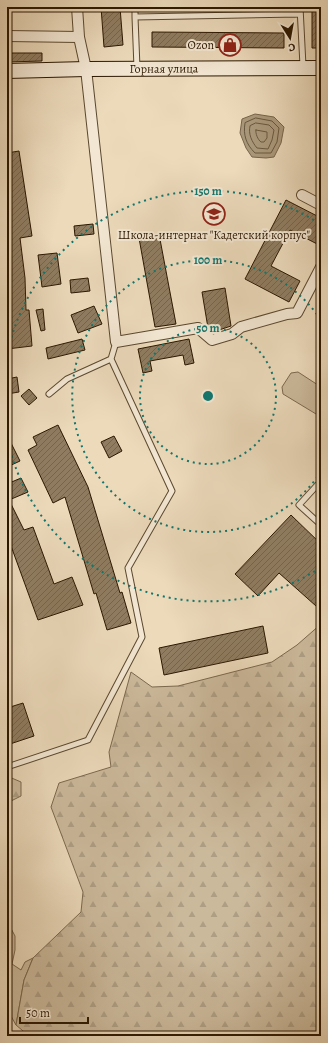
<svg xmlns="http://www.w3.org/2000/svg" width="328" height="1043" viewBox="0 0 328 1043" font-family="Alegreya,serif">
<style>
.grass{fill:#cbb99b;stroke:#7b684e}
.forest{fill:url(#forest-firs);stroke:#7b684e}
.water{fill:#aa987b;stroke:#77644a}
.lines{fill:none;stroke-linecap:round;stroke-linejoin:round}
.shore{stroke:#6a583e;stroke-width:1}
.building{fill:url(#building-hatch);stroke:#2b1700}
.lane-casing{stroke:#5b482f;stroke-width:7}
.street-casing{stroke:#5b482f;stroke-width:12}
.secondary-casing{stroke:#2b1700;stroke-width:16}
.lane{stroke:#f3e7d3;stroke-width:5}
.street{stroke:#f3e7d3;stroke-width:10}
.secondary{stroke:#f3e7d3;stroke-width:14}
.ring{fill:none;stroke:#0f766e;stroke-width:2;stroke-dasharray:2 4}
.labels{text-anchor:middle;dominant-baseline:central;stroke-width:4;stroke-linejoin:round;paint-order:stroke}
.poi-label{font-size:12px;fill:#2b1700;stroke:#f3e7d3;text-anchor:end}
.street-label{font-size:12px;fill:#2b1700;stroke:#f3e7d3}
.centre{fill:#0f766e;stroke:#f3e7d3;stroke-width:2}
.ring-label{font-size:12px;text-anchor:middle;font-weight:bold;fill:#0f766e;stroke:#f3e7d3;stroke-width:4;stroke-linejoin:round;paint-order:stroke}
</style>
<defs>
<pattern id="forest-firs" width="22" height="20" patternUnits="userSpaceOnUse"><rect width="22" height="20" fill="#cbb99b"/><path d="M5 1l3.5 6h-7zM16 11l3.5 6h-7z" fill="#ae9e84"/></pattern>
<pattern id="building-hatch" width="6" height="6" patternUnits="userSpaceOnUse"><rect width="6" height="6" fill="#8f7c61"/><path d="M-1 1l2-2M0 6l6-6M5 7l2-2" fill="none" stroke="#75654e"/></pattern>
</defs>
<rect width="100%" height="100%" fill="#ecdabb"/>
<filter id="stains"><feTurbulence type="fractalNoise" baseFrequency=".005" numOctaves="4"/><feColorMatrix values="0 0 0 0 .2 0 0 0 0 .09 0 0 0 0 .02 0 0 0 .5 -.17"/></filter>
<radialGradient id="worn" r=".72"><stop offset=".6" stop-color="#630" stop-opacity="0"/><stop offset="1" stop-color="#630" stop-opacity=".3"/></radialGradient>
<path class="grass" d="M298 372 321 387V417L283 394 282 387 291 373Z
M7 921 15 936V950L12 964 21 970 25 962 33 958 24 980 16 1025 7 1009Z"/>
<path class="forest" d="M321 624V1036H29L16 1025 24 980 33 958 81 912 83 892 51 807 59 783 111 767 109 752 131 672 152 687 178 686 272 662 297 645Z
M7 776 21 782V796L7 803Z"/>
<path class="water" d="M255 114 274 117 284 127 281 143 274 157 266 158 252 157 246 148 240 133 242 119Z"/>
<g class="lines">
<path class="shore" d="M256 118 272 121 279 128 277 142 271 153H255C246 144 243 135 245 123Z
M256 123 269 125 274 130 272 140 268 149 257 148C252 142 248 134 250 126Z
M256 130 267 132V138L264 142H261C258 140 255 133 256 130Z"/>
</g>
<path class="building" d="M101 7H120L123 45 104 47Z
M312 7H321V48H312Z
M152 32 284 33V48L152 47Z
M7 53H42V61L7 62Z
M19 151 32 236 20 238 25 278 26 310H29L32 346 7 349V153Z
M286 200 321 218V246L290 230 271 266 300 281 289 302 245 279Z
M93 224 94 234 75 236 74 226Z
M159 234 176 324 155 327 139 238Z
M57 253 61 284 42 287 38 255Z
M88 278 90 291 71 293 70 280Z
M225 288 231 326 213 332 208 328 202 292Z
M94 306 102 324 78 333 71 315Z
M43 309 45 330 41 331 36 310Z
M82 339 85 350 48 359 46 348Z
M189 339 194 363 185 365 183 355 150 361 152 371 143 373 138 349Z
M17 377 19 392 7 394V379Z
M29 389 37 398 29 405 21 396Z
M58 425 88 487 120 593 122 592 131 623 107 630 96 593 94 594 65 497 53 503 28 450 37 445 33 437Z
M7 435 20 461 7 467Z
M114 436 122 451 109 458 101 442Z
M21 478 28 492 9 500 24 530 33 527 54 584 72 577 83 605 38 620 7 535V484Z
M291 515 321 544V601L316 606 279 573 258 596 235 574Z
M263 626 268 653 164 675 159 648Z
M23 703 34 736 7 745V708Z"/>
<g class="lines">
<g class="lane-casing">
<path id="lane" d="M300 7 303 66
M135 17V7
M137 68 135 17 300 14
M49 394 67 379 111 359 116 342
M321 481 299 505 321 525
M7 767 88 740 142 637 128 568 172 491 111 359"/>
</g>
<g class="street-casing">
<path id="street" d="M77 7 79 37 86 69 116 342 198 328 212 340 232 334 241 327 287 314 297 313 321 267
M7 36 79 37
M302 195 321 205"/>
</g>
<g class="secondary-casing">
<g id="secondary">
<path id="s1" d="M7 71 86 69 321 68"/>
</g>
</g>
<use href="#lane" class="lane"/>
<use href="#street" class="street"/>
<use href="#secondary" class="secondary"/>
</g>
<g class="ring">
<circle cx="208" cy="396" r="68"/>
<path d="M321 472A136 136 0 1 1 321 320"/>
<path d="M320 568A205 205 0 0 1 7 437M7 355A205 205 0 0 1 320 224"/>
</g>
<defs>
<g id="shop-ring" transform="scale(1.15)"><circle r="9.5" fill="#f3e7d3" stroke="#8f2418" stroke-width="1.5"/><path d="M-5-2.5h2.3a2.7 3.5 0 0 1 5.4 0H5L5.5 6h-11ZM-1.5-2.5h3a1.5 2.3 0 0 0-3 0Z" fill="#8f2418"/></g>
<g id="school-ring" transform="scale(1.15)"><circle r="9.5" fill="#f3e7d3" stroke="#8f2418" stroke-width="1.5"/><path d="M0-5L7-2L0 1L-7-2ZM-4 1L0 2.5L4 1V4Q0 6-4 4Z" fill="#8f2418"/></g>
</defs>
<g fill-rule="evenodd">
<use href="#shop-ring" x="230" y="45"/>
<use href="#school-ring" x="214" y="214"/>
</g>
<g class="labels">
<g class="poi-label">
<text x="214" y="45">Ozon</text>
<text x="214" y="235" text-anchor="middle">Школа-интернат "Кадетский корпус"</text>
</g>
<g class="street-label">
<text stroke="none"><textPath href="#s1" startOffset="157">Горная улица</textPath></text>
</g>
</g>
<circle cx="208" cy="396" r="6" class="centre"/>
<g class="ring-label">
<text x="208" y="195">150 m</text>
<text x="208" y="264">100 m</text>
<text x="208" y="332">50 m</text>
</g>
<rect width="328" height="1043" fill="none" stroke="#ecdabb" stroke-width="24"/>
<rect x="8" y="8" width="312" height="1027" fill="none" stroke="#2b1700" stroke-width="2"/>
<rect x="12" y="12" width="304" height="1019" fill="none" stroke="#2b1700"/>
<g transform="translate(290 38) rotate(169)" stroke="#f3e7d3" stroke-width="3" paint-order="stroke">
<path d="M0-3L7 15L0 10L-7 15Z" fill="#2b1700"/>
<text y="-6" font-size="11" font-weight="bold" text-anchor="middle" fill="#2b1700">С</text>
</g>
<path d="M20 1017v6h68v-6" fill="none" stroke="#2b1700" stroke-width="2"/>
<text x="26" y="1017" font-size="12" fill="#2b1700" stroke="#f3e7d3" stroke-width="3" paint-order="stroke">50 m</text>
<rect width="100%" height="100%" filter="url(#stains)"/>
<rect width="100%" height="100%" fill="url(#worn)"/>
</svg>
